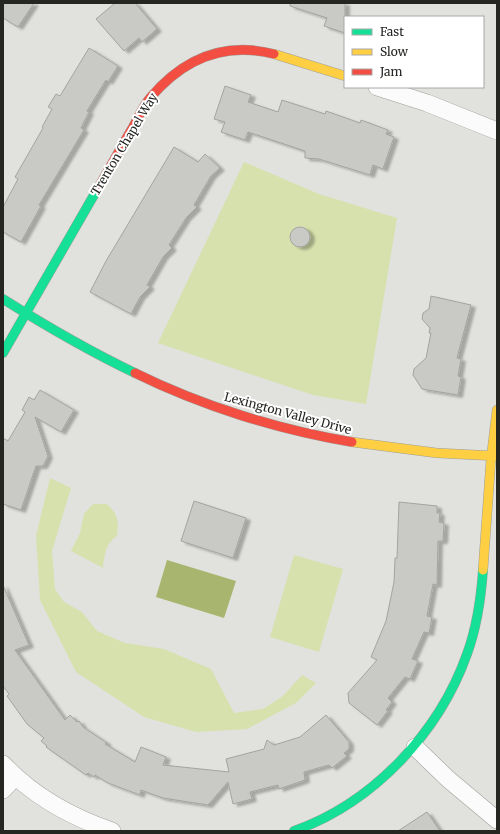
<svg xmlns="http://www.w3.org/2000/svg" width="500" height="834" viewBox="0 0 500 834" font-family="Merriweather,serif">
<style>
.green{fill:#d6e1ad}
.water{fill:#a8b56f}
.building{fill:#c9cac6;stroke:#a3a49f;filter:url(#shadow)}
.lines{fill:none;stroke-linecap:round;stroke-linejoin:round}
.street-casing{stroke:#9e9f9a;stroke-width:18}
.fast-casing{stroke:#9e9f9a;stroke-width:10}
.slow-casing{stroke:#9e9f9a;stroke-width:10}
.jam-casing{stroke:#9e9f9a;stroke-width:10}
.street{stroke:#fafbfa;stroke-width:17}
.fast{stroke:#16e098;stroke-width:9}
.slow{stroke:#ffcf43;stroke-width:9}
.jam{stroke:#f24e42;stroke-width:9}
.labels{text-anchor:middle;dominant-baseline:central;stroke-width:4;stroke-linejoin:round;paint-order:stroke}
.street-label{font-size:12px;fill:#252622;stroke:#fff}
</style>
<defs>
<filter id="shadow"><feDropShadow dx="4.5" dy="2.5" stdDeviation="1" flood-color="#0004"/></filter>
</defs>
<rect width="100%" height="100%" fill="#e1e2dd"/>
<path class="green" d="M244 162 319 194 397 218 366 404 313 395 158 343Z
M50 478 71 488 52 551 55 589 64 602 82 612 97 631 125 643 164 649 211 669 234 713 263 709 283 696 302 675 316 683 296 703 247 729 196 732 144 717 76 672 40 600 36 536Z
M93 504H107C118 514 119 522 117 536 106 543 104 555 103 568L71 551 80 533 84 514Z
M294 555 343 569 319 652 270 637Z"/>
<path class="water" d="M167 560 236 581 224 618 156 597Z"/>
<path class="building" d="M3 3H34L18 27 3 18Z
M115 3H135L157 29 142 42 139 38 124 51 96 19Z
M290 3H345V33L324 26 327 18 290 6Z
M89 48 118 66 108 82 106 80 87 111 89 112 81 128 84 130 39 205 41 206 21 242 3 232V207L18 179 15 177 43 128 42 127 52 109 48 107 56 94 60 96Z
M225 86 251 95 248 102 278 112 282 100 325 114 326 111 360 123 361 120 388 130 386 134 394 137 383 169 373 165 370 175 319 159 305 158V151L248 132 245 140 221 132 225 122 214 119Z
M174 147 198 162 205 154 220 168 211 176 194 205 197 207 186 218 169 245 172 248 163 257 147 285 150 287 140 297 131 314 90 292 106 261Z
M290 237a10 10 0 1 1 20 0a10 10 0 1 1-20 0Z
M431 296 471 305 457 358 461 359 458 376 461 377 458 395 422 389 413 375 414 369 426 358 431 333H429L430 328 422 319 423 313 429 309Z
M40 390 74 410 61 432 35 417 48 456 43 466H36L21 510 3 504V438L8 441 25 412 22 410 29 397 34 400Z
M194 501 246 518 233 558 181 541Z
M399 502 437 506V513H440L439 522 444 523 443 541H438L437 585 433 584 427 616 432 617 429 633 424 632 412 659 418 661 410 679 405 677 388 698 392 702 386 710 388 711 377 725 349 703 348 693 377 660 371 657 386 621 394 582 395 558H397Z
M3 585 29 645 15 650 65 720 70 715 77 722 79 721 83 727 107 743 105 744 135 762 141 747 166 757 163 765 229 772 226 759 264 749 267 740 274 745 300 737 326 715 349 742V749L344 753 347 756 332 768 329 765 304 772 305 780 279 789 278 785 250 792 252 799 233 804 228 782 208 805 163 798 141 790 140 795 108 783 95 775 94 777 88 773 86 775 46 747 47 746 41 741 44 738 27 724 7 696 9 694 3 686Z
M427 812 440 831H398Z"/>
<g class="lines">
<g class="street-casing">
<path id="street" d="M377 87 427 103 497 131
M415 747 448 779 497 820
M3 764C33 796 71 817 112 831
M3 790 15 777"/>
</g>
<g class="fast-casing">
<path id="fast" d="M3 299C46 326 89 351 135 373
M3 353 98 188
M294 831C373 803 439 733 467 654 477 627 481 598 483 570"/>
</g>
<g class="slow-casing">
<path id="slow" d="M274 54 345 76
M352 442 437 453 497 456
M483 570 491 459 497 410"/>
</g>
<g class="jam-casing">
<path id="jam" d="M98 188C110 168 121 147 133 127 138 118 143 106 150 98 183 59 223 41 274 54
M135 373C202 406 279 430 352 442"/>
</g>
<use href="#street" class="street"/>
<use href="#fast" class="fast"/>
<use href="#slow" class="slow"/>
<use href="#jam" class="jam"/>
</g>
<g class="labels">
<g class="street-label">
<text transform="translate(124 144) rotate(-59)">Trenton Chapel Way</text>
<text transform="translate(288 413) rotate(15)">Lexington Valley Drive</text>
</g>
</g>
<rect width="500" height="834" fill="none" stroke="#252622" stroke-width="8"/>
<rect x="344" y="16" width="140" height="72" fill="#ffffff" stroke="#a8a8a7"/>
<rect x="352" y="29" width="20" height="6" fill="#16e098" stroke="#a8a8a7"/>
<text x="380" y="36" font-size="12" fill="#252622">Fast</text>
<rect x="352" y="49" width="20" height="6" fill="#ffcf43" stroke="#a8a8a7"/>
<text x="380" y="56" font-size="12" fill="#252622">Slow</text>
<rect x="352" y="69" width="20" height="6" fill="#f24e42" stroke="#a8a8a7"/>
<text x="380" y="76" font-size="12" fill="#252622">Jam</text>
</svg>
